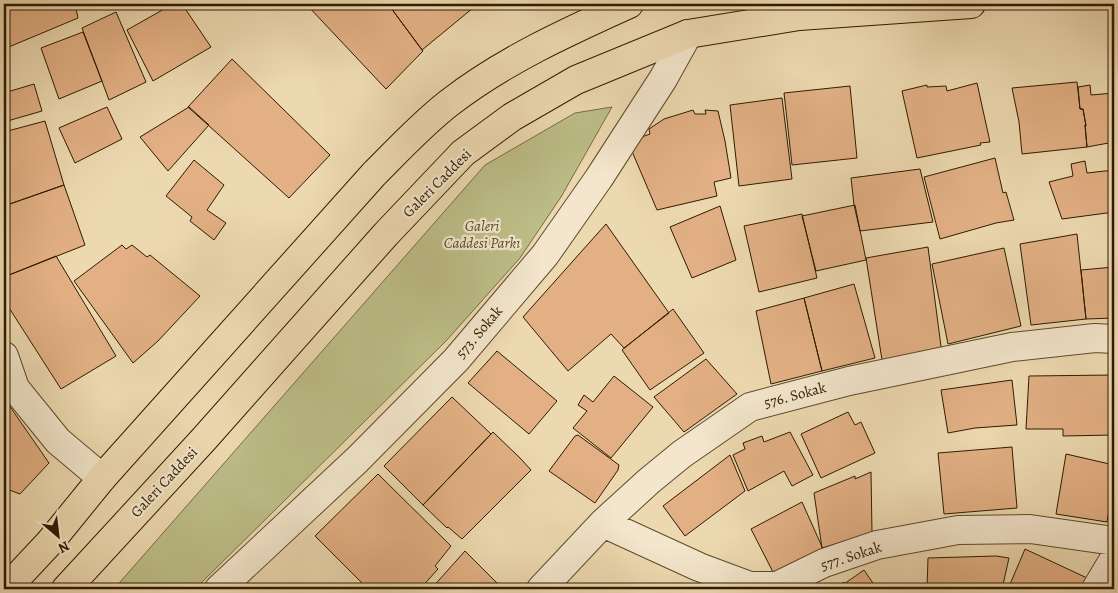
<svg xmlns="http://www.w3.org/2000/svg" width="1118" height="593" viewBox="0 0 1118 593" font-family="Alegreya,serif">
<style>
.green{fill:#bdbe88;stroke:#766c44}
.building{fill:#e2b084;stroke:#2e1b00}
.lines{fill:none;stroke-linecap:round;stroke-linejoin:round}
.minor-casing{stroke:#5e4a2c;stroke-width:30}
.major-casing{stroke:#2e1b00;stroke-width:30}
.minor{stroke:#f3e6cc;stroke-width:28}
.major{stroke:#edd9b0;stroke-width:28}
.labels{text-anchor:middle;dominant-baseline:central;stroke-width:4.5;stroke-linejoin:round;paint-order:stroke}
.street-label{font-size:15px;fill:#2e1b00;stroke:#f3e6cc}
.park-label{font-size:15px;font-style:italic;fill:#594c29;stroke:#f3e6cc}
</style>
<rect width="100%" height="100%" fill="#edd9b0"/>
<filter id="stains"><feTurbulence type="fractalNoise" baseFrequency=".004" numOctaves="4"/><feColorMatrix values="0 0 0 0 .2 0 0 0 0 .09 0 0 0 0 .02 0 0 0 .5 -.17"/></filter>
<radialGradient id="worn" r=".72"><stop offset=".6" stop-color="#630" stop-opacity="0"/><stop offset="1" stop-color="#630" stop-opacity=".3"/></radialGradient>
<path class="green" d="M612 107 561 197 520 258 446 341 195 589H114L485 165 575 113Z"/>
<path class="building" d="M4 4H75L78 18 4 49Z
M173 4H182L211 47 153 81 127 30Z
M306 4H388L423 51 386 89Z
M388 4H471L473 8 422 50Z
M116 12 146 82 109 100 82 28Z
M83 32 102 81 59 99 41 48Z
M232 59 330 155 289 198 188 107Z
M1077 82 1080 109H1083L1086 126 1085 125 1087 147 1022 154 1019 122 1012 88Z
M977 83 990 142 980 143 981 145 917 158 902 91 927 85V87L946 86 947 91Z
M34 84 42 111 4 122V93Z
M1090 85 1091 95 1114 93V142L1087 147 1085 125 1086 126 1083 109H1080L1078 87Z
M850 86 857 158 792 165 784 93Z
M782 98 792 179 739 186 730 105Z
M107 107 122 139 75 163 59 128Z
M189 107 209 125 168 171 140 137Z
M693 110 695 114H706L705 110 718 111 725 141 731 178 714 182 717 196 657 210 628 142 650 134 649 129 664 119Z
M45 121 64 185 4 206V132Z
M995 158 1003 193 1006 192 1014 220 996 223 940 239 924 177Z
M194 160 224 185 207 210 226 223 214 240 190 221 192 217 166 196Z
M1085 161 1087 173 1114 170V212L1062 219 1049 182 1073 176 1071 164Z
M920 169 933 222 860 231 854 205 851 178Z
M64 185 85 245 4 277V206Z
M855 205 866 260 816 271 802 216Z
M720 206 736 260 692 278 670 227Z
M802 214 817 278 759 292 744 226Z
M606 224 669 313 624 348 611 334 568 371 523 317Z
M1077 234 1086 319 1031 325 1020 244Z
M122 245 126 249 132 245 147 257 150 255 200 296 158 341 133 363 74 281Z
M928 247 942 354 882 360 866 258Z
M1004 248 1021 326 948 344 932 264Z
M56 256 116 356 61 389 4 300V277Z
M1114 267V318L1086 319 1081 270Z
M854 284 875 358 822 371 804 298Z
M804 298 822 371 771 384 756 311Z
M673 309 704 353 650 390 622 350Z
M497 351 557 401 529 434 468 383Z
M706 359 737 394 684 432 654 397Z
M1114 375V435L1063 436V429H1026L1029 376Z
M614 376 653 407 611 458 573 428 587 411 578 405 584 395 593 402Z
M1012 380 1017 425 975 428 948 433 941 390Z
M452 397 491 434 423 505 384 466Z
M4 398 49 463 20 494 4 488Z
M848 412 855 425 861 422 875 453 821 478 801 434Z
M493 432 520 458 531 470 462 539 448 527 447 528 423 505Z
M790 432 813 475 792 486 784 471 748 491 733 455 745 449 743 443 762 436 764 442Z
M578 435 619 465 618 470 595 503 549 471 575 436Z
M1012 447 1017 508 944 514 938 453Z
M1066 454 1114 465V480L1107 522 1056 514Z
M730 455 745 491 685 536 663 506Z
M871 472 872 533 822 548 814 493 855 476V479Z
M378 474 451 546 435 566 438 569 420 589 414 588 413 589H368L315 536Z
M802 502 823 549 774 574 751 529Z
M1025 549 1087 578 1081 589H1008Z
M465 551 502 588 501 589H431Z
M996 556 1009 558 1002 589H927L928 558Z
M864 570 877 589H834L844 582V584Z
M348 583 354 589H342Z
M627 585 640 589H612L623 587Z"/>
<g class="lines">
<g class="minor-casing">
<path id="minor" d="M4 356 15 388 58 441 102 478
M603 523 699 567 750 586H777L824 563 877 545 958 530 1030 529 1114 541
M219 589 357 460 456 360 545 255 599 178 663 79 688 34
M541 589 603 523 649 481 682 454 750 407 849 381 1012 347 1095 338 1114 339
M1096 589 1114 559"/>
</g>
<g class="major-casing">
<path id="major" d="M6 589 50 542 102 478 374 174C398 150 422 124 449 103 503 61 567 32 629 4
M66 589 204 439 386 234 463 153 512 117 576 80 688 34 799 16 971 4"/>
</g>
<use href="#minor" class="minor"/>
<use href="#major" class="major"/>
</g>
<g class="labels">
<g class="street-label">
<text transform="translate(437 183) rotate(-45)">Galeri Caddesi</text>
<text transform="translate(479 332) rotate(-50)">573. Sokak</text>
<text transform="translate(795 395) rotate(-15)">576. Sokak</text>
<text transform="translate(164 482) rotate(-47)">Galeri Caddesi</text>
<text transform="translate(851 556) rotate(-18)">577. Sokak</text>
</g>
<g class="park-label">
<text x="482" y="226">Galeri<tspan x="482" dy="17">Caddesi Parkı</tspan></text>
</g>
</g>
<rect width="1118" height="593" fill="none" stroke="#edd9b0" stroke-width="20"/>
<rect x="5" y="5" width="1108" height="583" fill="none" stroke="#2e1b00" stroke-width="2.5"/>
<rect x="10" y="10" width="1098" height="573" fill="none" stroke="#2e1b00"/>
<g transform="translate(58 536) rotate(152)" stroke="#f3e6cc" stroke-width="4" paint-order="stroke">
<path d="M0-4L9 19L0 12L-9 19Z" fill="#2e1b00"/>
<text y="-8" font-size="14" font-weight="bold" text-anchor="middle" fill="#2e1b00">N</text>
</g>
<rect width="100%" height="100%" filter="url(#stains)"/>
<rect width="100%" height="100%" fill="url(#worn)"/>
</svg>
